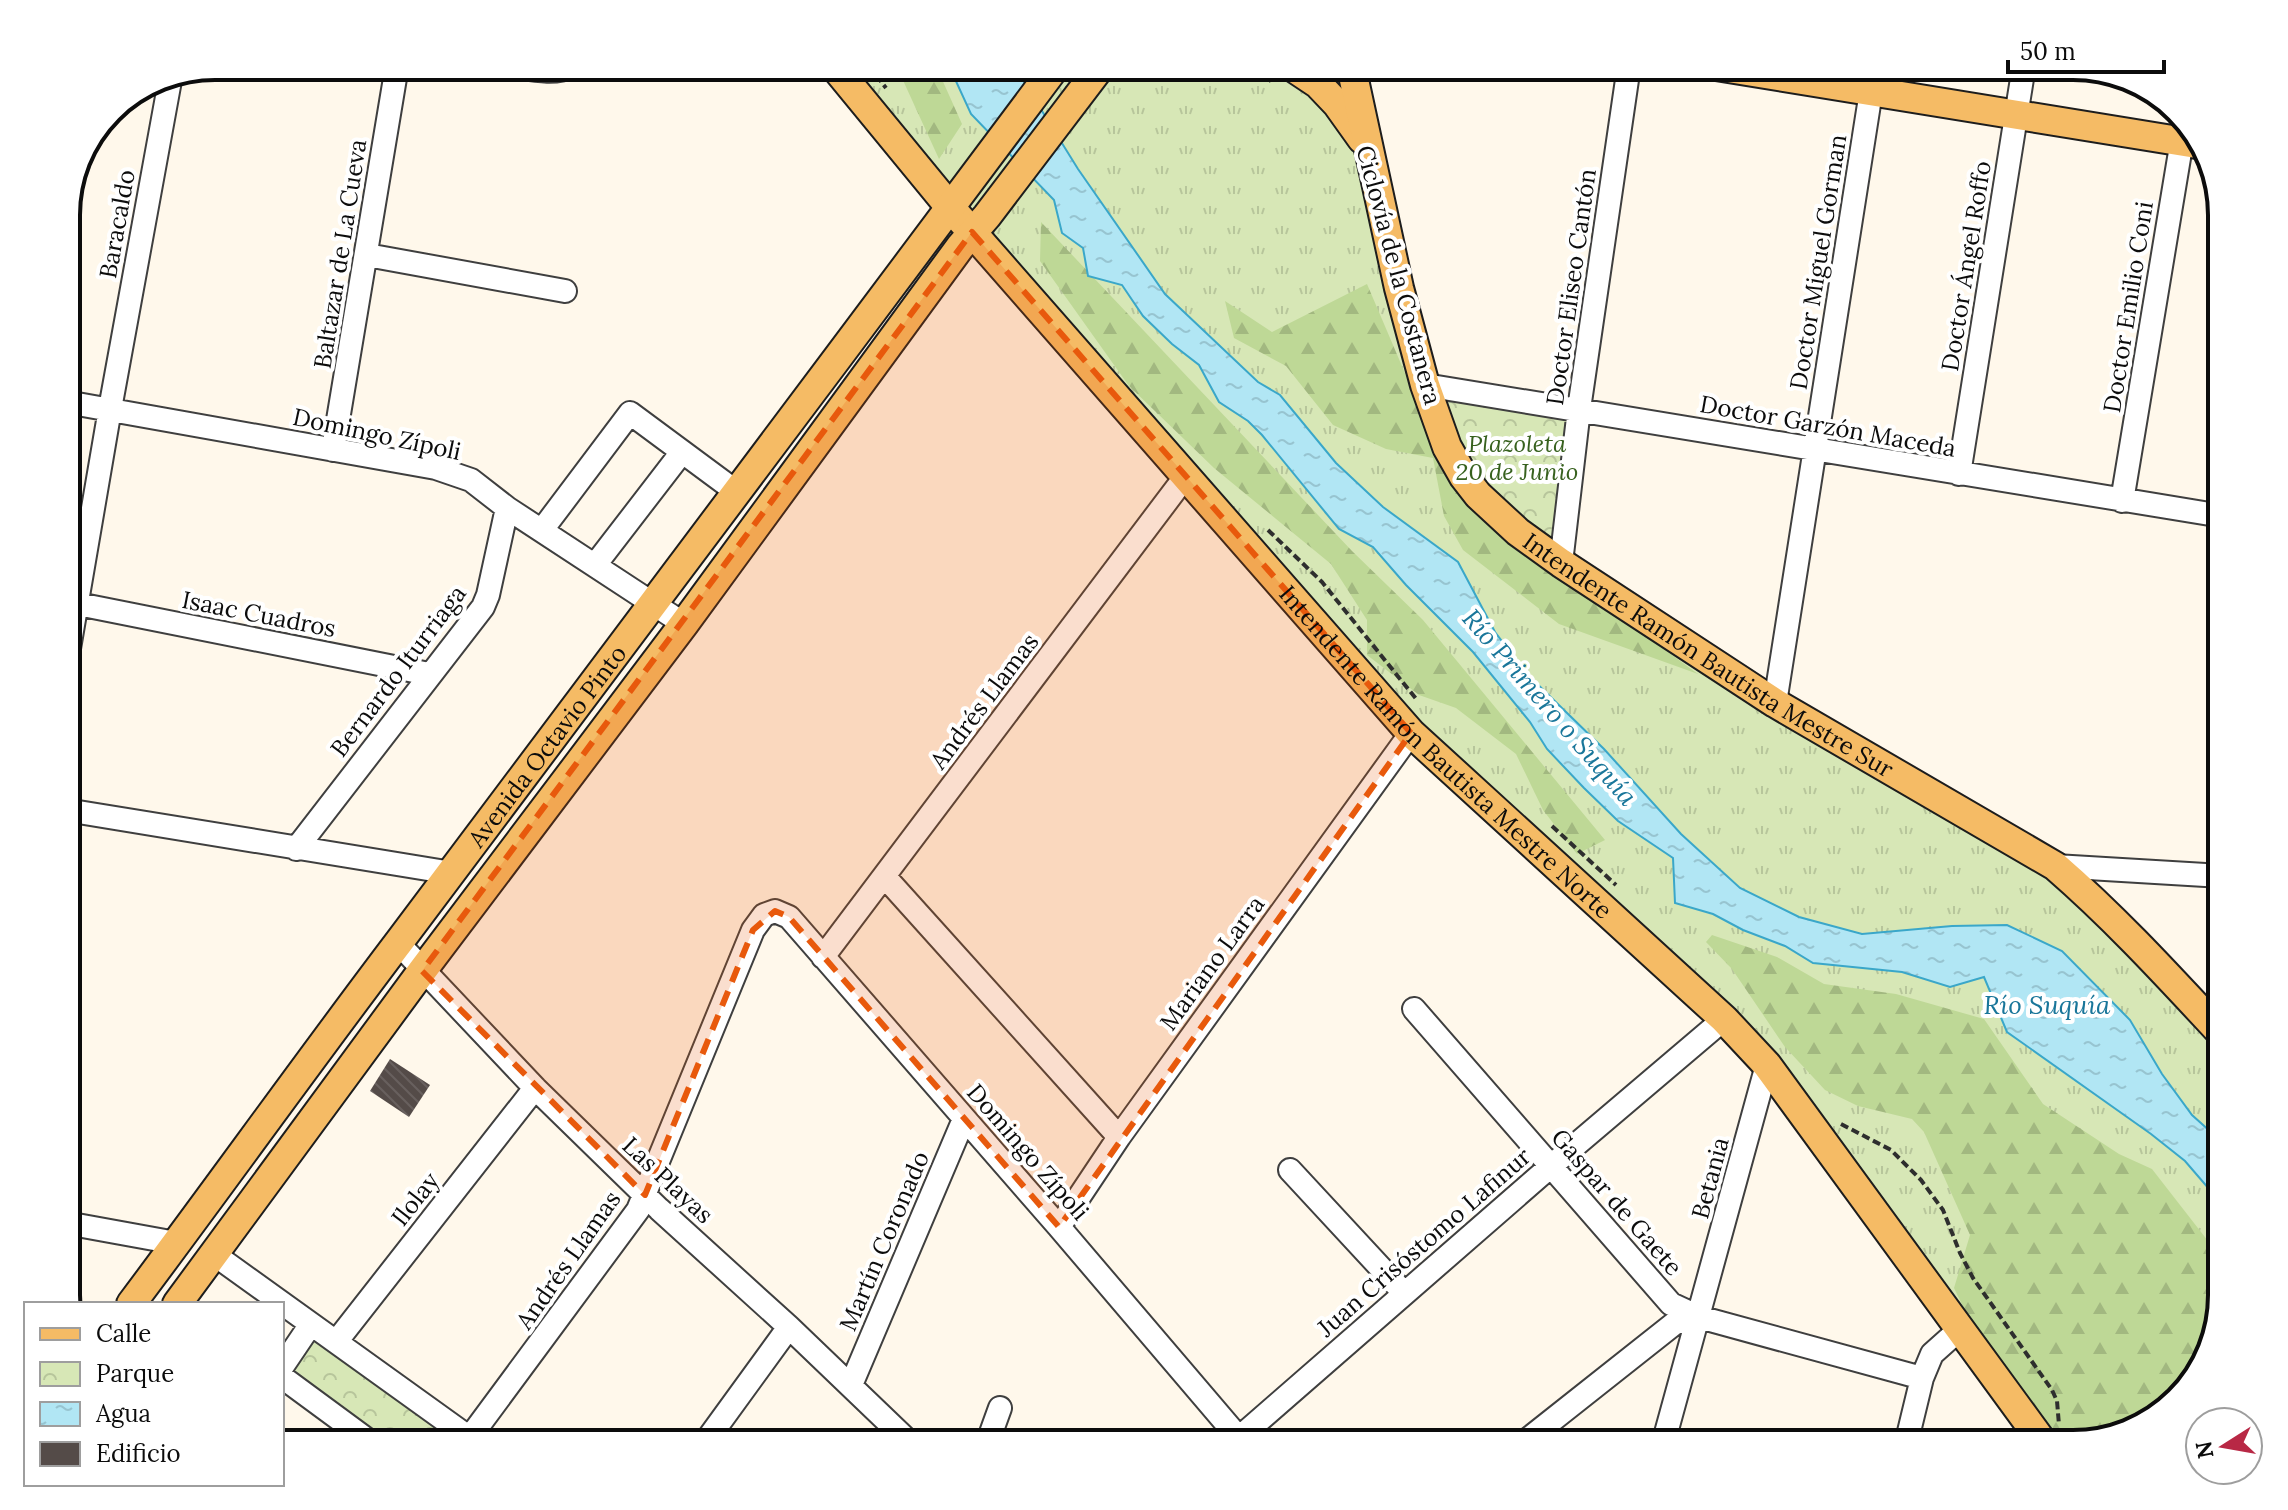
<svg xmlns="http://www.w3.org/2000/svg" width="2288" height="1510" viewBox="0 0 2288 1510" font-family="Lora,serif">
<style>
.grass{fill:url(#grass-tufts)}
.forest{fill:url(#forest-firs)}
.park{fill:url(#park-crowns)}
.water{fill:url(#water-ripples);stroke:#3aa7c9;stroke-width:2}
.building{fill:url(#building-back-hatch)}
.lines{fill:none;stroke-linecap:round;stroke-linejoin:round}
.minor-casing{stroke:#3f3f3f;stroke-width:26}
.major-casing{stroke:#1d1d1d;stroke-width:32}
.path{stroke:#2e2e2e;stroke-width:4;stroke-dasharray:8 4;stroke-linecap:butt}
.minor{stroke:#fff;stroke-width:22}
.major{stroke:#f5bb65;stroke-width:28}
.marked{fill:#e8590c;fill-opacity:0.2;stroke:#e8590c;stroke-width:6;stroke-dasharray:16 10;stroke-linejoin:round}
.labels{text-anchor:middle;dominant-baseline:central;stroke-width:8;stroke-linejoin:round;paint-order:stroke}
.street-label{font-size:24px;fill:#0c0c0c;stroke:#fff}
.park-label{font-size:24px;font-style:italic;fill:#37611e;stroke:#fff}
.water-label{font-size:26px;font-style:italic;fill:#19769a;stroke:#fff}
.rim{fill:none;stroke:#0c0c0c;stroke-width:4}
</style>
<defs>
<pattern id="grass-tufts" width="24" height="20" patternUnits="userSpaceOnUse" patternTransform="scale(2)"><rect width="24" height="20" fill="#d7e7b6"/><path d="M3 7l-1-3M5 7V3M7 7l1-3M15 17l-1-3M17 17v-4M19 17l1-3" fill="none" stroke="#b7c59b"/></pattern>
<pattern id="forest-firs" width="22" height="20" patternUnits="userSpaceOnUse" patternTransform="scale(2)"><rect width="22" height="20" fill="#bed896"/><path d="M5 1l3.5 6h-7zM16 11l3.5 6h-7z" fill="#a2b880"/></pattern>
<pattern id="park-crowns" width="20" height="18" patternUnits="userSpaceOnUse" patternTransform="scale(2)"><rect width="20" height="18" fill="#d7e7b6"/><path d="M2 6a3 3 0 1 1 6 0M12 15a3 3 0 1 1 6 0" fill="none" stroke="#b7c59b"/></pattern>
<pattern id="water-ripples" width="26" height="14" patternUnits="userSpaceOnUse" patternTransform="scale(2)"><rect width="26" height="14" fill="#b1e6f4"/><path d="M2 4q2-2 4 0t4 0M15 11q2-2 4 0t4 0" fill="none" stroke="#97c4d0"/></pattern>
<pattern id="building-back-hatch" width="6" height="6" patternUnits="userSpaceOnUse" patternTransform="scale(2)"><rect width="6" height="6" fill="#544b48"/><path d="M-1 5l2 2M0 0l6 6M5-1l2 2" fill="none" stroke="#68605e"/></pattern>
</defs>
<rect width="100%" height="100%" fill="#fff8eb"/>
<path class="grass" d="M834 66H949L971 114 1054 200 1062 233 1083 248 1088 276 1122 285 1143 316 1172 344 1199 365 1219 402 1248 421 1262 435 1339 529 1373 547 1406 585 1473 652 1530 722 1547 749 1584 788 1618 821 1673 858 1675 903 1713 914 1743 930 1785 946 1813 963 1902 972 1950 986 1984 977 2007 1033 2151 1134 2185 1161 2222 1204V1295L2197 1377 2147 1424 2073 1444H2044L1791 1095 1411 733Z
M1014 66H1291L1371 153 1425 385 1518 532 2055 866 2222 1034V1142L2192 1115 2162 1074 1952 926 1862 935 1799 917 1740 888 1681 834 1604 749 1527 674 1495 632 1458 562 1383 507 1336 463 1280 395 1258 382 1165 294 1078 169Z"/>
<path class="forest" d="M889 66H936L962 124 939 159 901 76Z
M1041 222 1352 551 1423 620 1605 840 1577 854 1543 810 1516 754 1456 708 1419 695 1367 655V620L1331 564 1214 468 1129 386 1040 261Z
M1367 284 1439 453 1478 513 1698 674 1559 624 1463 550 1444 516 1433 458 1386 449 1333 425 1286 366 1234 338 1225 301 1272 332Z
M1712 935 1777 957 1824 984 1896 994 1984 1019 2043 1104 2119 1154 2152 1169 2222 1259V1295L2197 1377 2147 1424 2073 1444H2055L1976 1333 1954 1288 1970 1235 1924 1132 1912 1119 1858 1106 1825 1090 1785 1047 1732 969 1706 942Z"/>
<path class="park" d="M1437 396 1567 419 1551 547 1514 517 1458 449Z
M317 1337 452 1435 446 1444H387L291 1374Z"/>
<path class="water" d="M949 66H1014L1078 169 1165 294 1258 382 1280 395 1336 463 1383 507 1458 562 1495 632 1527 674 1604 749 1681 834 1740 888 1799 917 1862 934 1952 926 2007 925 2062 951 2130 1020 2162 1074 2192 1115 2222 1142V1204L2185 1161 2151 1134 2007 1032 1984 977 1950 987 1902 972 1813 963 1785 946 1743 930 1713 914 1675 903 1673 858 1618 821 1584 788 1547 749 1530 722 1473 652 1406 585 1373 547 1339 529 1262 435 1248 421 1219 402 1199 365 1172 344 1143 316 1122 285 1088 276 1083 248 1062 233 1054 200 971 114Z"/>
<path class="building" d="M390 1059 430 1085 409 1117 370 1091Z"/>
<g class="lines">
<g class="minor-casing">
<path id="minor" d="M511 66C531 69 554 75 573 66
M367 255 565 291
M1425 385 2222 516
M66 402 436 468 471 480 507 508 684 624
M333 450 397 66
M1959 474 2024 66
M2122 501 2185 122
M542 530 630 413 738 493
M1561 563 1579 409 1629 66
M595 565 682 452
M78 604 429 674
M66 666 110 409 171 75
M1775 703 1875 66
M66 810 452 873
M296 849 483 607 488 595 507 508
M2055 866 2222 876
M885 877 1119 1137
M398 943 535 1088 659 1209 789 1327 911 1444
M823 957 1185 477
M1414 1009 1671 1304 1699 1317 1922 1378
M1290 1170 1404 1293
M66 1223 176 1243
M1059 1227 1119 1137 1411 733
M215 1255 478 1444
M336 1342 535 1088
M282 1367 311 1324
M282 1377 373 1444
M851 1385 964 1119
M465 1444 638 1210 753 930 764 915 775 911 789 917 1059 1227 1244 1444
M704 1444 789 1327
M987 1444 1000 1408
M1232 1444 1551 1166 1724 1019
M1522 1444 1675 1323 1699 1317
M1663 1444 1767 1065
M1906 1444 1922 1378 1932 1354 1960 1329"/>
</g>
<g class="major-casing">
<g id="major">
<path id="s1" d="M834 66 949 206 1411 733 1724 1019 1767 1065 2044 1444"/>
<path d="M1291 66 1318 84 1337 104 1362 139"/>
<path id="s2" d="M1351 66 1399 288 1425 385 1447 447 1464 477 1478 495 1518 532 1561 563 1775 703 2055 866C2115 918 2168 976 2222 1034"/>
<path d="M1716 66 2203 145"/>
<path id="s3" d="M131 1304C221 1184 308 1062 399 942 619 651 837 358 1056 66"/>
<path d="M177 1304 422 971 684 624 960 247 987 216 1101 66"/>
</g>
</g>
<path class="path" d="M869 66 886 88
M1245 66 1271 81
M1268 530 1322 582 1417 700
M1552 826 1616 885
M1841 1124 1891 1150 1921 1180 1943 1210 1960 1253 1973 1278 2052 1390 2057 1401 2059 1425"/>
<use href="#minor" class="minor"/>
<use href="#major" class="major"/>
</g>
<path class="marked" d="M972 232 1411 733 1059 1227 789 917 775 911 753 930 645 1195 422 971Z"/>
<g class="labels">
<g class="street-label">
<text transform="translate(117 224) rotate(-80)">Baracaldo</text>
<text transform="translate(340 254) rotate(-81)">Baltazar de La Cueva</text>
<text transform="translate(1818 262) rotate(-81)">Doctor Miguel Gorman</text>
<text transform="translate(1966 266) rotate(-81)">Doctor Ángel Roffo</text>
<text transform="translate(1399 275) rotate(75)">Ciclovía de la Costanera</text>
<text transform="translate(1571 287) rotate(-82)">Doctor Eliseo Cantón</text>
<text transform="translate(2128 307) rotate(-81)">Doctor Emilio Coni</text>
<text transform="translate(1828 426) rotate(10)">Doctor Garzón Maceda</text>
<text transform="translate(377 434) rotate(12)">Domingo Zípoli</text>
<text transform="translate(259 614) rotate(11)">Isaac Cuadros</text>
<text stroke="none"><textPath href="#s2" startOffset="732">Intendente Ramón Bautista Mestre Sur</textPath></text>
<text transform="translate(398 671) rotate(-53)">Bernardo Iturriaga</text>
<text transform="translate(984 701) rotate(-53)">Andrés Llamas</text>
<text stroke="none"><textPath href="#s3" startOffset="696">Avenida Octavio Pinto</textPath></text>
<text stroke="none"><textPath href="#s1" startOffset="920">Intendente Ramón Bautista Mestre Norte</textPath></text>
<text transform="translate(1212 963) rotate(-54)">Mariano Larra</text>
<text transform="translate(1028 1152) rotate(49)">Domingo Zípoli</text>
<text transform="translate(1710 1178) rotate(-75)">Betania</text>
<text transform="translate(668 1180) rotate(43)">Las Playas</text>
<text transform="translate(415 1199) rotate(-52)">Ilolay</text>
<text transform="translate(1617 1202) rotate(49)">Gaspar de Gaete</text>
<text transform="translate(884 1241) rotate(-67)">Martín Coronado</text>
<text transform="translate(1424 1242) rotate(-41)">Juan Crisóstomo Lafinur</text>
<text transform="translate(568 1260) rotate(-55)">Andrés Llamas</text>
</g>
<g class="park-label">
<text x="1517" y="443">Plazoleta<tspan x="1517" dy="28">20 de Junio</tspan></text>
</g>
<g class="water-label">
<text transform="translate(1550 707) rotate(49)">Río Primero o Suquía</text>
<text x="2047" y="1004">Río Suquía</text>
</g>
</g>
<path d="M0 0H2288V1510H0ZM215 80H2073A135 135 0 0 1 2208 215V1295A135 135 0 0 1 2073 1430H215A135 135 0 0 1 80 1295V215A135 135 0 0 1 215 80Z" fill="#fff" fill-rule="evenodd"/>
<path class="rim" d="M215 80H2073A135 135 0 0 1 2208 215V1295A135 135 0 0 1 2073 1430H215A135 135 0 0 1 80 1295V215A135 135 0 0 1 215 80Z"/>
<rect x="24" y="1302" width="260" height="184" fill="#ffffff" stroke="#9e9e9e" stroke-width="2"/>
<rect x="40" y="1328" width="40" height="12" fill="#f5bb65" stroke="#9e9e9e" stroke-width="2"/>
<text x="96" y="1342" font-size="24" fill="#0c0c0c">Calle</text>
<rect x="40" y="1362" width="40" height="24" fill="url(#park-crowns)" stroke="#9e9e9e" stroke-width="2"/>
<text x="96" y="1382" font-size="24" fill="#0c0c0c">Parque</text>
<rect x="40" y="1402" width="40" height="24" fill="url(#water-ripples)" stroke="#9e9e9e" stroke-width="2"/>
<text x="96" y="1422" font-size="24" fill="#0c0c0c">Agua</text>
<rect x="40" y="1442" width="40" height="24" fill="#544b48" stroke="#9e9e9e" stroke-width="2"/>
<text x="96" y="1462" font-size="24" fill="#0c0c0c">Edificio</text>
<g transform="translate(2224 1446) rotate(259)"><circle r="38" fill="#ffffff" stroke="#9e9e9e" stroke-width="2"/>
<path d="M0-6L14 30L0 20L-14 30Z" fill="#b82845"/>
<text y="-12" font-size="22" font-weight="bold" text-anchor="middle" fill="#0c0c0c">N</text>
</g>
<path d="M2008 60v12h156v-12" fill="none" stroke="#0c0c0c" stroke-width="4"/>
<text x="2020" y="60" font-size="24" fill="#0c0c0c" stroke="#ffffff" stroke-width="6" paint-order="stroke">50 m</text>
</svg>
